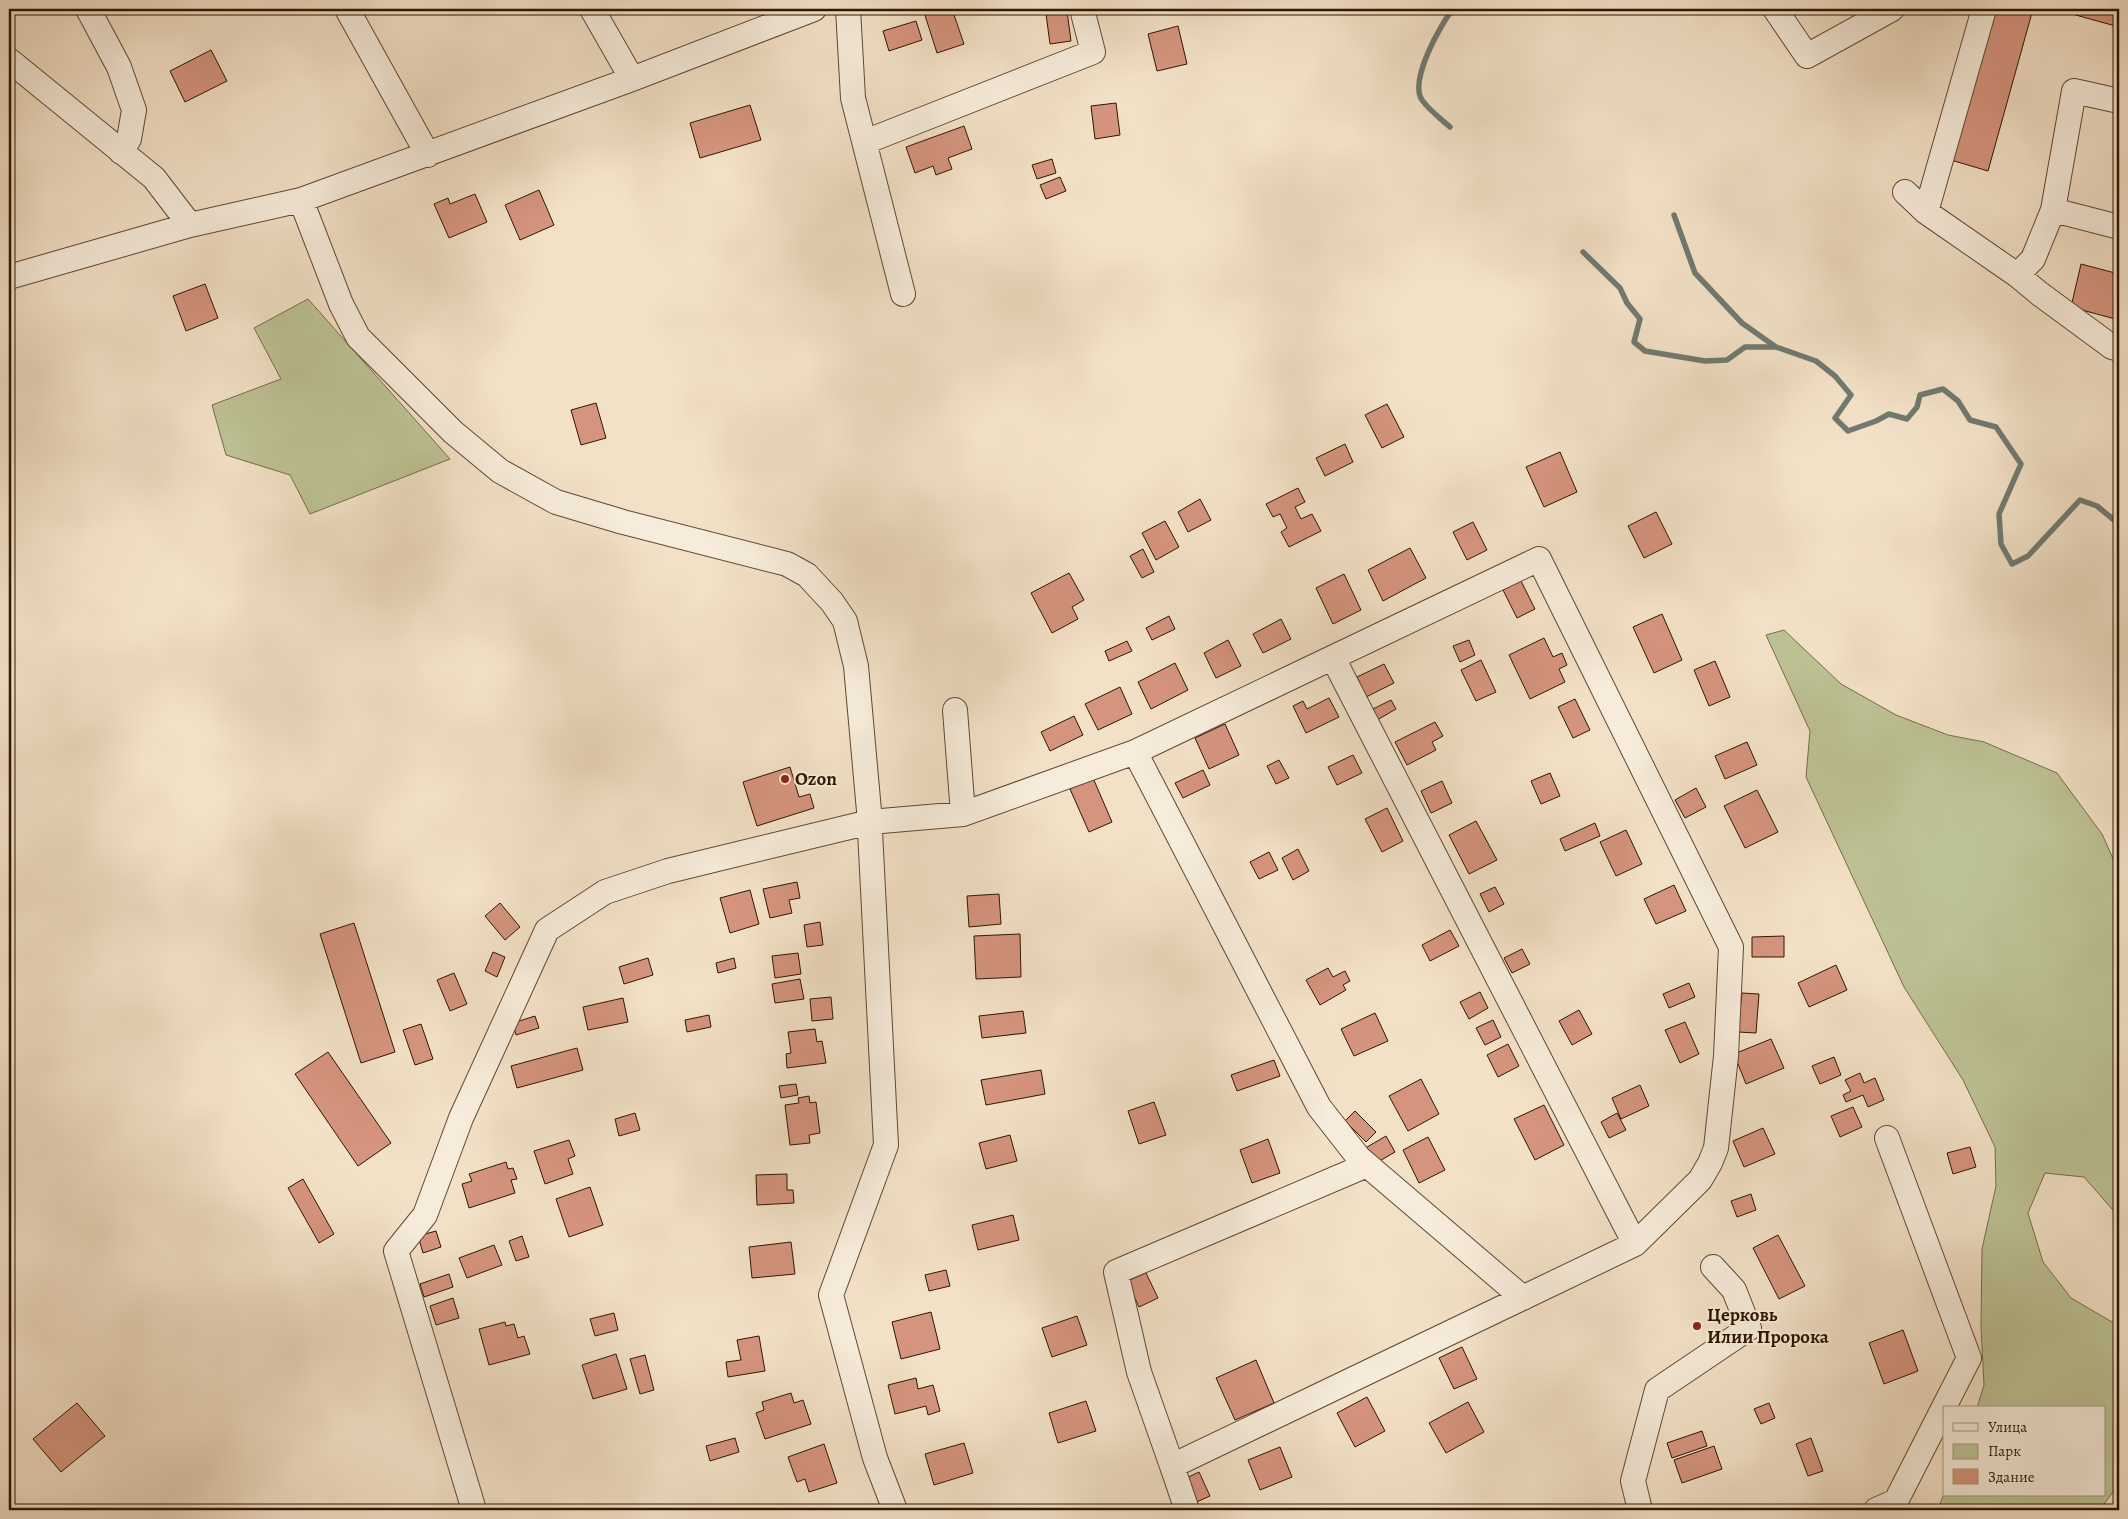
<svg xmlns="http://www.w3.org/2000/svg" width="2128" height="1519" viewBox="0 0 2128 1519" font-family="Alegreya,serif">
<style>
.green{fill:#bdc294;stroke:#766c4a}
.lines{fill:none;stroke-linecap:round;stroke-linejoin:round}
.stream{stroke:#707a70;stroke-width:5.5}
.building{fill:#d5947e;stroke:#2e1600}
.minor-casing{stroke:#5f4932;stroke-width:26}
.minor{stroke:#f7ecdb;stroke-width:24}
.poi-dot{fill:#8f2418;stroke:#f7ecdb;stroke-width:2}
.labels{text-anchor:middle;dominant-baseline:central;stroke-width:4;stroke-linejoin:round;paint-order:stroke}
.poi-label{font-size:19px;font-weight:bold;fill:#2e1600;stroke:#f7ecdb;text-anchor:start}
</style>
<rect width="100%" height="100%" fill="#f3e1c7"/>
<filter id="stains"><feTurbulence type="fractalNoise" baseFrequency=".004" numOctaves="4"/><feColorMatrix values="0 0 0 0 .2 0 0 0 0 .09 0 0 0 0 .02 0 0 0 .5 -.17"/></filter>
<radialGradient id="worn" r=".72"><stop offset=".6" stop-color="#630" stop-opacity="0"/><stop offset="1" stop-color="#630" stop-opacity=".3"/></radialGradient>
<path class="green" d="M308 299 450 459 310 514 290 475 226 455 212 405 281 379 254 328Z
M1784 630 1841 684 1896 715 1948 735 1984 742 2057 773 2102 834 2119 872V1217L2084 1177 2045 1173 2028 1213 2043 1262 2071 1298 2119 1326V1483L2100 1510H1935L1939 1506 1944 1494V1495H2104V1408H1977L1984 1385 1981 1327 1982 1249 1996 1186 1995 1147 1963 1080 1904 987 1806 777 1810 731 1766 635Z"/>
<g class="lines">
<path class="stream" d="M1450 127C1441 119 1429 110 1422 100 1409 81 1440 25 1453 9
M1674 215 1695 273 1742 323 1776 347
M1583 252 1620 288 1627 303 1640 319 1634 342 1645 351 1705 361 1727 360 1745 347H1776L1816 361 1835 376 1851 395 1835 418 1848 431 1876 421 1889 414 1907 419 1917 407 1920 395 1943 389 1958 401 1970 420 1996 427 2021 464 1999 514 2001 544 2012 564 2028 556 2080 500 2097 506 2119 524"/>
</g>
<path class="building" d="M923 9H952L964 44 937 53Z
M1993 9H2033L1988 171 1951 160Z
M2054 9H2119V27Z
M1067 11 1071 41 1050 44 1046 14Z
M916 21 922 40 889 51 883 31Z
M1178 26 1187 64 1157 71 1148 34Z
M211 50 227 81 185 102 170 71Z
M1116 103 1120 135 1095 139 1091 106Z
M750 105 761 140 700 158 690 123Z
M964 126 972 149 948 158 952 169 936 175 933 166 915 173 906 147Z
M1052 159 1056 173 1037 179 1032 165Z
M1060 177 1066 191 1046 199 1040 185Z
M539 190 554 225 520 240 505 205Z
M475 194 487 222 449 238 434 204 448 198 450 204Z
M2081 264 2119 274V320L2071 307Z
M205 284 218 318 186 331 173 296Z
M596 403 606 438 581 445 571 410Z
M1387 404 1404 437 1382 448 1365 415Z
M1345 444 1353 462 1325 476 1316 458Z
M1560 452 1577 492 1544 507 1526 467Z
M1298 488 1305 502 1295 507 1301 519 1312 514 1321 531 1289 547 1281 532 1287 528 1280 514 1273 517 1266 504Z
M1200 499 1211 520 1188 532 1178 512Z
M1656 512 1672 544 1644 558 1628 526Z
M1165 521 1179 547 1156 560 1142 533Z
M1473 522 1487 550 1467 560 1453 532Z
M1410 548 1426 578 1383 601 1368 570Z
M1143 549 1154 572 1142 578 1130 556Z
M1069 573 1084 600 1072 607 1078 619 1052 633 1031 593Z
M1344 574 1361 610 1333 624 1316 588Z
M1521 581 1535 609 1517 618 1503 590Z
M1662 614 1682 660 1654 673 1633 627Z
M1169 616 1175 629 1152 640 1146 628Z
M1281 619 1291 639 1263 653 1253 634Z
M1544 638 1553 657 1562 653 1567 665 1559 669 1565 682 1530 699 1509 655Z
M1228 640 1241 666 1216 678 1204 653Z
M1469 640 1475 655 1460 662 1453 646Z
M1127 641 1132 651 1109 661 1105 651Z
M1481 660 1496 692 1476 701 1461 670Z
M1715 661 1730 697 1709 706 1694 670Z
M1175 663 1188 690 1151 709 1138 682Z
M1384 664 1394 683 1366 697 1357 677Z
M1120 687 1132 714 1098 730 1085 704Z
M1329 698 1339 717 1306 733 1293 706 1303 701 1307 709Z
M1575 699 1590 730 1573 738 1558 707Z
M1391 700 1396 709 1377 720 1371 710Z
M1074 716 1083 735 1050 751 1041 732Z
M1435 722 1443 736 1432 742 1436 750 1407 765 1395 742Z
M1225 724 1239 755 1209 769 1195 738Z
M1747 742 1757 765 1725 779 1715 756Z
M1353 755 1362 773 1337 785 1328 767Z
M1279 760 1289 778 1276 784 1267 766Z
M790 767 799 797 810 794 814 808 757 826 743 782Z
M1203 770 1210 785 1183 798 1175 783Z
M1550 773 1560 796 1541 804 1531 781Z
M1093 778 1112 822 1089 832 1070 789Z
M1442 781 1452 803 1431 813 1421 791Z
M1696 788 1706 807 1685 818 1675 800Z
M1757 790 1778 832 1745 848 1724 806Z
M1387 808 1403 841 1382 852 1365 819Z
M1476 821 1497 860 1469 874 1449 835Z
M1595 823 1600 836 1565 851 1560 839Z
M1626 830 1642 864 1616 876 1600 842Z
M1298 849 1309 871 1293 880 1282 858Z
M1269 852 1278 870 1259 879 1250 862Z
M797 882 800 898 789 900 792 913 770 918 763 889Z
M1674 885 1686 911 1656 924 1644 899Z
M1495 887 1504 904 1489 912 1480 894Z
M750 890 759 924 730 933 720 898Z
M999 894 1001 924 969 927 967 896Z
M500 903 520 927 505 940 485 916Z
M820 922 823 945 807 947 804 925Z
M354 923 395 1052 361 1063 320 934Z
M1450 930 1459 946 1430 961 1422 945Z
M1020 934 1021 977 976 979 974 936Z
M1784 936V957H1752V937Z
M1522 949 1530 964 1512 973 1504 958Z
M493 952 505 957 497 977 485 971Z
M798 953 801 974 775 978 772 956Z
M648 958 653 975 624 984 619 967Z
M734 958 736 968 718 973 716 963Z
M1836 965 1847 990 1809 1007 1798 983Z
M1328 968 1333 977 1345 971 1350 981 1343 985 1346 990 1320 1005 1306 980Z
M454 973 467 1004 450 1011 437 980Z
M800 979 804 999 775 1003 772 984Z
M1689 983 1695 997 1669 1008 1663 994Z
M1480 992 1488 1008 1469 1019 1460 1002Z
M1742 993 1759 994 1756 1033 1738 1032Z
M831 997 833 1019 812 1021 810 999Z
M623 998 628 1022 588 1030 583 1007Z
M1579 1010 1592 1034 1572 1045 1559 1021Z
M1023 1011 1026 1033 982 1038 979 1016Z
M1375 1013 1388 1041 1354 1056 1341 1029Z
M709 1015 711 1027 687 1032 685 1020Z
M535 1016 539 1028 516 1035 513 1023Z
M1493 1020 1501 1037 1485 1045 1476 1028Z
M1685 1022 1699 1054 1680 1063 1665 1030Z
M421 1024 433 1059 415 1065 403 1030Z
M815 1029 817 1042 822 1041 826 1063 787 1068 786 1054 791 1053 788 1032Z
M1771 1039 1784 1068 1746 1084 1734 1054Z
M1508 1044 1519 1066 1498 1077 1487 1055Z
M577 1048 583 1070 517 1088 511 1066Z
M328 1052 391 1143 358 1166 295 1074Z
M1834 1057 1841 1075 1820 1084 1812 1066Z
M1274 1060 1280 1076 1237 1091 1231 1075Z
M1041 1070 1045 1094 986 1105 981 1080Z
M1860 1073 1864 1083 1875 1078 1884 1100 1868 1107 1863 1095 1846 1102 1843 1095 1851 1091 1845 1080Z
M1421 1079 1439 1114 1408 1131 1389 1096Z
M796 1084 798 1095 781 1098 779 1086Z
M1640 1085 1649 1106 1621 1119 1612 1098Z
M809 1096 810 1103 816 1102 820 1133 809 1135 810 1143 790 1145 785 1105 799 1103 798 1098Z
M1154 1102 1166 1135 1139 1144 1128 1111Z
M1544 1105 1564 1145 1535 1160 1514 1119Z
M1853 1107 1862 1127 1840 1137 1831 1116Z
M1355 1111 1376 1132 1366 1142 1345 1121Z
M635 1113 640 1130 619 1136 615 1119Z
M1617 1113 1626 1130 1609 1138 1601 1122Z
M1763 1128 1775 1154 1744 1167 1733 1141Z
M1010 1135 1017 1161 986 1169 979 1143Z
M1386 1136 1395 1152 1371 1166 1362 1150Z
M1428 1137 1445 1170 1419 1183 1403 1150Z
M1268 1139 1280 1173 1252 1183 1240 1150Z
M569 1140 575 1156 568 1159 573 1174 545 1184 534 1151Z
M1970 1147 1976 1167 1953 1174 1947 1153Z
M506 1162 508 1169 513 1168 517 1179 511 1180 515 1193 469 1208 462 1184 472 1181 469 1174Z
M787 1174V1190H793L794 1203 757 1205 756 1175Z
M303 1179 334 1234 319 1243 288 1188Z
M590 1187 603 1225 569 1237 556 1199Z
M1751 1194 1756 1210 1737 1217 1731 1201Z
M1013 1215 1019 1240 978 1250 972 1225Z
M436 1231 441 1247 423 1253 418 1236Z
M1778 1235 1805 1286 1779 1299 1753 1248Z
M522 1236 529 1257 516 1261 509 1241Z
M791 1242 795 1274 752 1278 749 1247Z
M494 1245 502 1265 467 1278 459 1258Z
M946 1270 950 1286 929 1291 925 1275Z
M1146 1273 1158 1298 1139 1307 1127 1281Z
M449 1274 453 1287 424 1297 420 1284Z
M453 1298 459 1318 436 1325 430 1306Z
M931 1312 940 1349 901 1359 892 1322Z
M614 1313 618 1330 595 1336 590 1319Z
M1077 1316 1087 1345 1052 1357 1042 1328Z
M505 1322 506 1326 514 1324 518 1338 524 1336 530 1354 489 1365 479 1329Z
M1903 1330 1918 1371 1884 1384 1869 1343Z
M759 1336 765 1371 728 1377 726 1362 741 1360 737 1340Z
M1462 1347 1477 1379 1454 1389 1439 1358Z
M616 1354 627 1389 593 1399 582 1365Z
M645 1355 654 1390 640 1394 630 1359Z
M1256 1360 1274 1403 1235 1420 1216 1378Z
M916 1378 918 1389 933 1385 940 1411 928 1415 926 1406 895 1414 888 1385Z
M791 1393 794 1403 803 1400 811 1424 765 1439 756 1413 764 1410 762 1402Z
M1367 1397 1385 1431 1355 1447 1337 1413Z
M1086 1401 1096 1431 1058 1443 1049 1413Z
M1468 1402 1484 1432 1446 1453 1429 1423Z
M77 1403 105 1436 61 1472 33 1439Z
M1769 1403 1775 1418 1761 1424 1754 1409Z
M1702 1431 1707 1446 1672 1458 1667 1443Z
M735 1438 739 1452 710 1461 706 1446Z
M1811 1438 1823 1471 1808 1476 1796 1444Z
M964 1443 973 1473 934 1485 925 1454Z
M824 1444 837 1483 809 1492 805 1479 797 1482 788 1457Z
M1714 1446 1722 1469 1682 1483 1674 1460Z
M1280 1447 1292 1477 1260 1490 1248 1460Z
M1199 1472 1210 1496 1192 1504 1182 1480Z"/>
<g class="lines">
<g class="minor-casing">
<path id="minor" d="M88 9 119 67 134 110 129 139 121 152
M347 9 428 155
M592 9 632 79
M848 9 853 98 903 294
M1775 9 1807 56 1892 9
M9 60 154 178 190 225
M865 142 1093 52 1082 9
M1905 192 1926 212 2017 275 2033 259 2053 210 2074 91 2119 101
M301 200 341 304 358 337 453 432 500 471 556 502 623 522 787 564 807 575 832 602 845 621 856 666 869 811 886 1145 831 1295 875 1458 895 1510
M2053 210 2119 227
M1926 212 1984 9
M2017 275 2040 294 2112 347 2119 349
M9 277 190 225 301 200 632 79 814 9
M1333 658 1635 1244
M955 710 963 814
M1135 752 1319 1107 1359 1158 1523 1298
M1172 1466 1139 1372 1116 1272 1367 1165
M474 1510 396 1251 425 1215 461 1118 547 930 605 892 668 871 870 822 963 814 1135 752 1539 559 1731 947 1726 1056 1716 1148 1710 1163 1700 1180 1635 1244 1172 1466 1187 1510
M1640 1510 1633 1481 1657 1390 1749 1328 1734 1290 1713 1267
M1876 1510 1896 1501 1969 1358 1887 1138"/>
</g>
<use href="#minor" class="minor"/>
</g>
<g class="poi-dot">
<circle cx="785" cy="779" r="5"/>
<circle cx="1697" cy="1326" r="5"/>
</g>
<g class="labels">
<g class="poi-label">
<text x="795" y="779">Ozon</text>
<text x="1707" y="1315">Церковь<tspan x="1707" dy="22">Илии Пророка</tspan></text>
</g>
</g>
<rect width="2128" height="1519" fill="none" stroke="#f3e1c7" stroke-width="30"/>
<rect x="10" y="10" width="2108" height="1499" fill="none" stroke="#2e1600" stroke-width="2.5"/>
<rect x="15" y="15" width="2098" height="1489" fill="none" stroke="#2e1600"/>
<rect x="1943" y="1406" width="162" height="90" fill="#f7ecdb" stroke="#a79683"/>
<rect x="1953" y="1423" width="25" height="8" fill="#f7ecdb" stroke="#a79683"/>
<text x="1988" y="1432" font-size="15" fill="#2e1600">Улица</text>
<rect x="1953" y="1444" width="25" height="15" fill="#bdc294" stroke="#a79683"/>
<text x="1988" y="1456" font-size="15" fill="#2e1600">Парк</text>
<rect x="1953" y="1469" width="25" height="15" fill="#d5947e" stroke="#a79683"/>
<text x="1988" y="1482" font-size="15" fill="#2e1600">Здание</text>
<rect width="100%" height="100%" filter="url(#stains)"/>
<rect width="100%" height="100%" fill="url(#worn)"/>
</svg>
